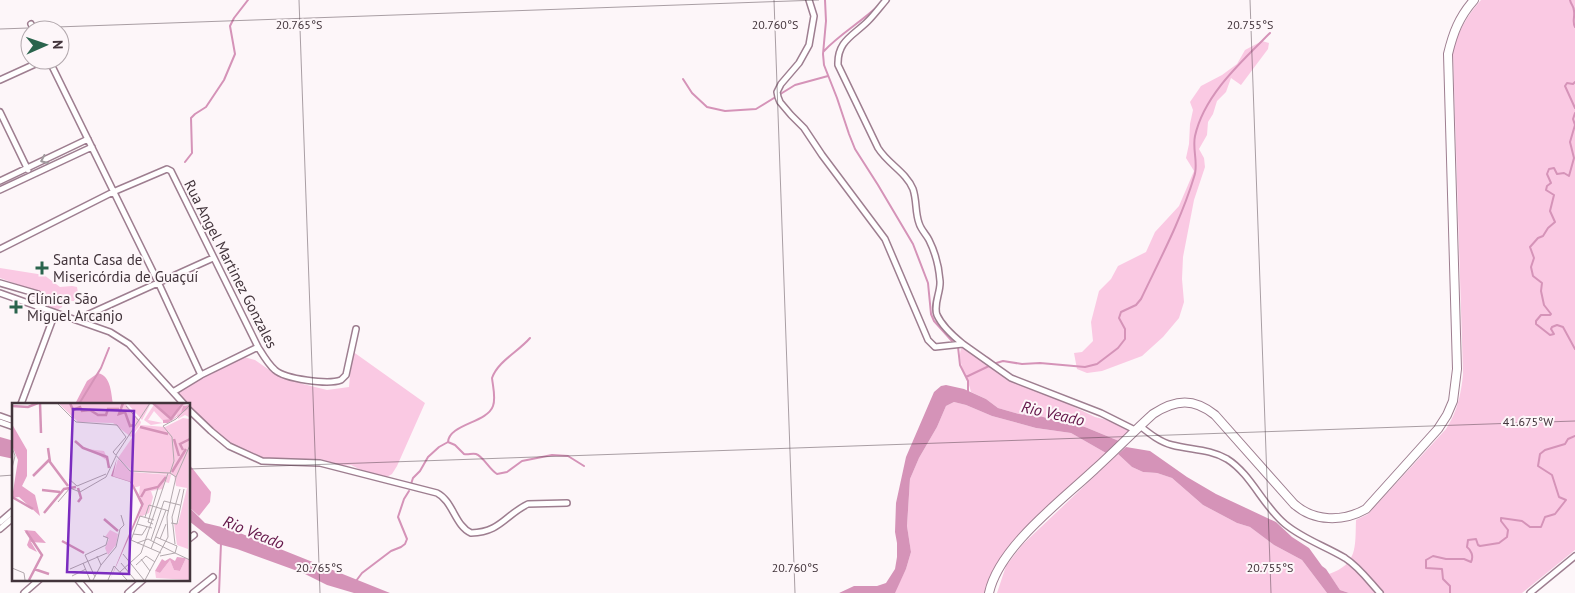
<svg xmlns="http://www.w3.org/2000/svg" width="1575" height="593" viewBox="0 0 1575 593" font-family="'PT Sans',sans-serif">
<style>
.green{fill:#fac9e3}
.forest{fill:#e7a4c9}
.water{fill:#d593b8}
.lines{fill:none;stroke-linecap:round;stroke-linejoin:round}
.stream{stroke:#d593b8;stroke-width:2}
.minor-casing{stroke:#9e7e90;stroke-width:8}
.secondary-casing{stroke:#9e7e90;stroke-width:10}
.minor{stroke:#fff;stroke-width:5}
.secondary{stroke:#fff;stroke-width:8}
.oneway{stroke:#a09a9d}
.ticks{fill:none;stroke:#42343b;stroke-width:1;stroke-opacity:0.45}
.poi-dot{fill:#2a644d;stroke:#fdf6f9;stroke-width:2}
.labels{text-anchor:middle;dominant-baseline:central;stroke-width:4;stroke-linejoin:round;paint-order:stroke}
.poi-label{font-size:15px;fill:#42343b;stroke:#fdf6f9;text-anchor:start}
.street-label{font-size:15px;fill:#42343b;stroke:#fdf6f9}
.water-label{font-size:16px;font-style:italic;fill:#64174a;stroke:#fdf6f9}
.inset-river{fill:none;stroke:#d593b8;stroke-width:2.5}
.inset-road{fill:none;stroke:#b2a8ad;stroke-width:1}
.view{fill:#7b2cbf;fill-opacity:0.15;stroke:#7b2cbf;stroke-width:2.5}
.inset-edge{fill:none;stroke:#42343b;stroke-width:2.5}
.ticks-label{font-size:12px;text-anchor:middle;fill:#42343b;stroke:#fdf6f9;stroke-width:4;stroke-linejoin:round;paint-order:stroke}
</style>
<rect width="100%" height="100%" fill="#fdf6f9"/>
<path class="green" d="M1481 0H1575V550L1522 593H1349L1340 590 1329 574C1358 564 1355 547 1356 520L1368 514 1446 429C1457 412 1461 395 1463 374L1453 53C1457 32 1467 16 1481 0Z
M1262 41 1269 43 1268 49 1241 85 1231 78 1226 92 1217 101 1213 114 1208 122 1207 135 1199 149 1204 158 1205 167 1194 200 1183 257 1182 279 1184 302 1179 318 1163 337 1142 356 1102 371 1087 373 1077 369 1074 353 1082 352 1093 341 1091 322 1099 291 1111 279 1118 266 1146 252 1155 232 1179 206 1194 171 1186 158 1189 144 1190 124 1193 110 1190 102 1201 86 1222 75 1237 64 1245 50Z
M0 268 44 275 60 287 72 286 77 287 78 293 74 301H63L62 307 57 310 48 307 45 297 41 293 0 278Z
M962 346 989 357 1016 379 1062 401 1095 417 1134 427 1119 441 1085 427 1039 416 1019 414 998 408 986 399 971 392C968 376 955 362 962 346Z
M352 351 425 403 397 466 392 474 385 478 371 475 351 465 334 466 303 462 275 465 252 457 227 443 189 412V404H180L168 392 178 391 213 371 244 357 255 360 278 376 294 380 303 384 327 390 349 387Z
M954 402 966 405 992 416 1036 428 1071 433 1106 453 1012 542 998 562 987 593H894L906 569 911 552 907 526 910 479 919 458 937 427 946 406Z
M1118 454 1132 467 1143 472 1157 473 1172 478 1203 505 1237 523 1250 527 1274 545 1302 560 1327 593H997L1006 566 1022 545Z"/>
<path class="forest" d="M98 373C111 376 111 393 113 404H75L87 381Z
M189 464 211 492 210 502 199 516 189 507Z"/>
<path class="water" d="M946 385 964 389 986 399 998 408 1019 414 1039 416 1085 427 1119 441 1106 453 1071 433 1036 428 992 416 966 405 954 402 946 406 937 427 919 458 910 479 907 526 911 552 906 569 895 593H839L854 586H877L886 583 895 569 897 557V543L895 532 896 503 906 457 934 392 941 386Z
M0 437 14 441V459L0 456Z
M1126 447 1150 451 1187 477 1216 494 1276 522 1292 537 1309 548 1322 566 1326 569 1340 590 1349 593H1327L1302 560 1274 545 1250 527 1237 523 1203 505 1172 478 1157 473 1143 472 1132 467 1118 454Z
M189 507 205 523 230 529 390 593H354L327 585 303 573 237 549 218 544 189 521Z"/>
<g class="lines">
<path class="stream" d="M825 0 826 21 823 54 824 65 837 98 849 134 855 149 878 185 913 244 928 283 931 314 934 321 952 341
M1570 0C1571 5 1574 6 1574 11 1575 18 1572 21 1575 27
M824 51C840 34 861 22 878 6
M683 79 692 93 707 107 725 111 756 109 795 85 828 76
M1575 82 1573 84 1567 83 1565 86 1575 108
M1575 113 1573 119 1575 125 1570 142 1574 158 1569 176 1564 173 1557 174 1554 168 1549 169 1547 174 1551 183 1547 186 1546 190 1554 195 1550 211 1555 222 1548 228 1543 236 1538 238 1530 247 1534 258 1531 267 1533 276 1542 283 1541 291 1544 305 1551 314 1550 315H1541L1536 321V324L1550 335 1554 334 1551 329 1552 327 1557 325 1563 327 1575 349
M185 162 192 153 191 118 195 114 206 107 224 80 235 54 230 26 234 18 248 0
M958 347 960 365 968 381V392
M993 364 1003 361 1022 364 1040 363 1085 367 1097 364 1118 348 1125 339V329L1119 318 1121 312 1136 305 1141 299C1160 259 1181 220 1194 177 1199 164 1192 150 1195 136 1204 95 1241 62 1270 33
M966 377 989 366
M79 404 101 368 109 348
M448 442 455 445 464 454C468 455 472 453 476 454 483 456 489 469 497 474L507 472 522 461 552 455 568 456 584 466
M411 484 413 478 420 471 428 457 439 447 448 442C449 424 487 423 493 406 496 398 493 387 492 378 498 361 518 352 530 338
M356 581 362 573 391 551 401 547 405 544 407 539 398 517 404 499 409 491
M219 593 221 543
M1450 593V586L1443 579 1442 569 1426 568V560L1433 556 1446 559H1464L1471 562C1474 556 1471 550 1467 547L1468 540 1476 539 1478 545 1480 546 1499 543 1507 537 1508 530 1501 521V518L1522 521 1530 527H1541L1545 517 1555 514 1566 500 1559 497 1552 475 1538 466 1540 454 1545 450 1565 444 1568 439 1575 436"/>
<g class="minor-casing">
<path id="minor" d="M809 0 814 16 809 45 799 63 781 84 777 92 778 97 780 102 791 115 804 128 822 155 885 239 928 340 935 347 963 344 1011 378 1101 413 1135 430
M886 0C880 7 874 15 868 21 853 36 837 41 838 65L878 148C888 164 906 172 913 189 917 201 915 212 919 223 921 230 926 234 929 240 935 252 939 267 940 281 941 292 933 304 937 315 942 326 953 336 963 344
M31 24 34 30
M49 60 158 282 201 375
M0 80 44 60
M0 112 28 170
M0 181 88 139
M0 190 92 147
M0 249 113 192 167 169 171 171 258 347C263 355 268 364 275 370 285 379 328 385 341 380L346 375 356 329
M0 283 38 294 43 300V309
M0 293 76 320 213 258
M76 320 110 332 129 344 184 404
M173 392 201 375 258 347
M21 404 55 313
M189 410 211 431 229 446 262 461 320 463 437 493C453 501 455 526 471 533 501 532 505 515 528 504L567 503
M0 416 14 421
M0 422 14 427
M1140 426C1150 434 1160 442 1172 445 1191 450 1210 449 1227 459 1251 474 1263 506 1285 524 1303 539 1325 546 1345 558 1359 567 1369 581 1380 593
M0 522 14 510
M0 529 14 517
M189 539 194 535
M77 579 89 593
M24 593 40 579
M128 593 144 579
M193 593 213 577
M1530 593 1575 556"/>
</g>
<g class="secondary-casing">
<path id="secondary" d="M989 593C999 547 1061 501 1095 469 1115 451 1133 432 1153 414 1176 399 1194 398 1215 415L1294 504C1314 522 1343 522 1366 509L1438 429 1447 415 1453 401 1457 369 1448 54C1453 33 1459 17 1474 0"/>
</g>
<use href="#minor" class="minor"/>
<use href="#secondary" class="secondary"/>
</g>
<defs><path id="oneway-chevron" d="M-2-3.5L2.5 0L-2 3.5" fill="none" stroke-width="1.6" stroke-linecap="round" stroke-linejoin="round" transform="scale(1.25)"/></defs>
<use class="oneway" href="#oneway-chevron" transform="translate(44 160) rotate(155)"/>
<path class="ticks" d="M299 0 320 593M774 0 795 593M1250 0 1271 593M0 29 819 0M189 469 1575 421M0 476 14 475"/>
<g class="poi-dot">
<path d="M39.5 260.5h5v5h5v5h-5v5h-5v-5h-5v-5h5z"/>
<path d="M13.5 299.5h5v5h5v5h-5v5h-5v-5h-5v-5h5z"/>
</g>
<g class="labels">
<g class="poi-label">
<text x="53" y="259">Santa Casa de<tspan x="53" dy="17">Misericórdia de Guaçuí</tspan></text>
<text x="27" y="298">Clínica São<tspan x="27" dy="17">Miguel Arcanjo</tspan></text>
</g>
<g class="street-label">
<text transform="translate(231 264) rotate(63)">Rua Angel Martinez Gonzales</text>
</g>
<g class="water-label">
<text transform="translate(1053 413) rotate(13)">Rio Veado</text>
<text transform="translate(254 532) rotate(22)">Rio Veado</text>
</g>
</g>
<g transform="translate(12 403)">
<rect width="178" height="178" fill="#fdf6f9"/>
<path d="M46 0H113L129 19 128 22 119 34 101 20 66 19ZM115 0H139L130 17ZM143 0 159 16 169 0H175L170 5 177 2V14L173 12 166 16 165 12 160 16 151 18 142 8 136 17 151 20 139 22 132 17ZM171 15 177 16 176 146 165 142 162 120 166 121 175 85 164 83 162 72 120 68 106 55 129 22 153 24ZM64 39 75 46 92 48 97 59 81 48 70 46ZM106 56 120 69 159 72 157 80 153 79 151 86 139 88 141 94 137 110 126 115 132 101 127 91 128 83 121 85 120 79 101 73ZM98 127 106 131 104 142 96 152 93 145 97 136 93 134ZM174 155 177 157V177L144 175 143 168 148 170 158 157 162 167 168 168Z" fill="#fac9e3"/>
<path d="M143 0H169L159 17 169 10 171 3 177 2 176 6 156 20H151V17L159 16ZM0 21 15 47V73L10 83 23 92 28 113 7 94 0 95 6 57 0 43ZM12 127 23 128 34 140 19 139 25 149 17 145 15 142 18 134ZM165 154 174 155 168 168 162 167 158 157 148 170 143 168 150 156 153 158 158 155 163 158Z" fill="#e7a4c9"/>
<path d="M105 55 101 73 120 79 132 101 98 177 129 102 118 79 99 73Z" fill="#d593b8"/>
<path class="inset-river" d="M28 0 29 30M58 0 61 7 68 4 70 8 78 7 86 12H94L96 6H107M111 0 107 11 113 9 118 23 122 22M141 0 159 16 171 0M0 3 16 4 26 0M128 24 156 31M162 36 167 53M63 38 71 45 95 54 97 65M36 45 38 59 56 83M171 47 168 41 178 36M160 69 174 46M21 73 37 57M30 87 48 89M0 94 21 106M129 94 133 87 146 84 154 74M66 99 69 95 66 85M32 110 52 86 64 84M92 116 106 128M14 128 30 152 17 177M50 138 72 150M22 166 37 171"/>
<path class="inset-road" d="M45 0 64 19 105 22 114 34 101 49 118 68 158 70 164 74 155 114 156 134 133 177M114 3 127 18M0 44 3 53 0 65M104 52 138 0M158 70 162 58 160 34 151 23 164 16 178 2M164 74 178 42M57 76 65 83 94 71M46 99 58 85 68 89 94 74 104 53M133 114 137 102 157 108M142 117 128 113 119 137 149 150M159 120 165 121 172 86M125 121 140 125M141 121 136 119 146 85M121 131 130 132 135 124M148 136 154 121M139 137 152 98 168 102M125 140 136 136 163 150 165 143 144 134M163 141 160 114 168 86M139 146 154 107M111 151 132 177M148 153 163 150 178 157M129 156 138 168M71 160 78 177M109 160 123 177M89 162 104 144 108 126 112 122 109 112M124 162 134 153 143 159M102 163 115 177M0 165 12 170 13 177M58 166 95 150M108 169 129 150 156 70M60 173 74 166M83 174 73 152 94 142 96 135 91 133M81 177 89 162 85 153M96 177 102 163"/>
<path class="view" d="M61 6 122 8 117 171 55 169Z"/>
<rect width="178" height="178" class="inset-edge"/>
</g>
<g class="ticks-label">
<text x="299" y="29">20.765°S</text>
<text x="775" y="29">20.760°S</text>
<text x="1250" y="29">20.755°S</text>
<text x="1528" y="426">41.675°W</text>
<text x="319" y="572">20.765°S</text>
<text x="795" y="572">20.760°S</text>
<text x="1270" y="572">20.755°S</text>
</g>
<g transform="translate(45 45) rotate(88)"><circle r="24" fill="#fdf6f9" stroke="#b2a8ad"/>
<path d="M0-4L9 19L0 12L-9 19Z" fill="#2a644d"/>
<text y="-8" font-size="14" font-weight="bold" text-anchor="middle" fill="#42343b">N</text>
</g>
</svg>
